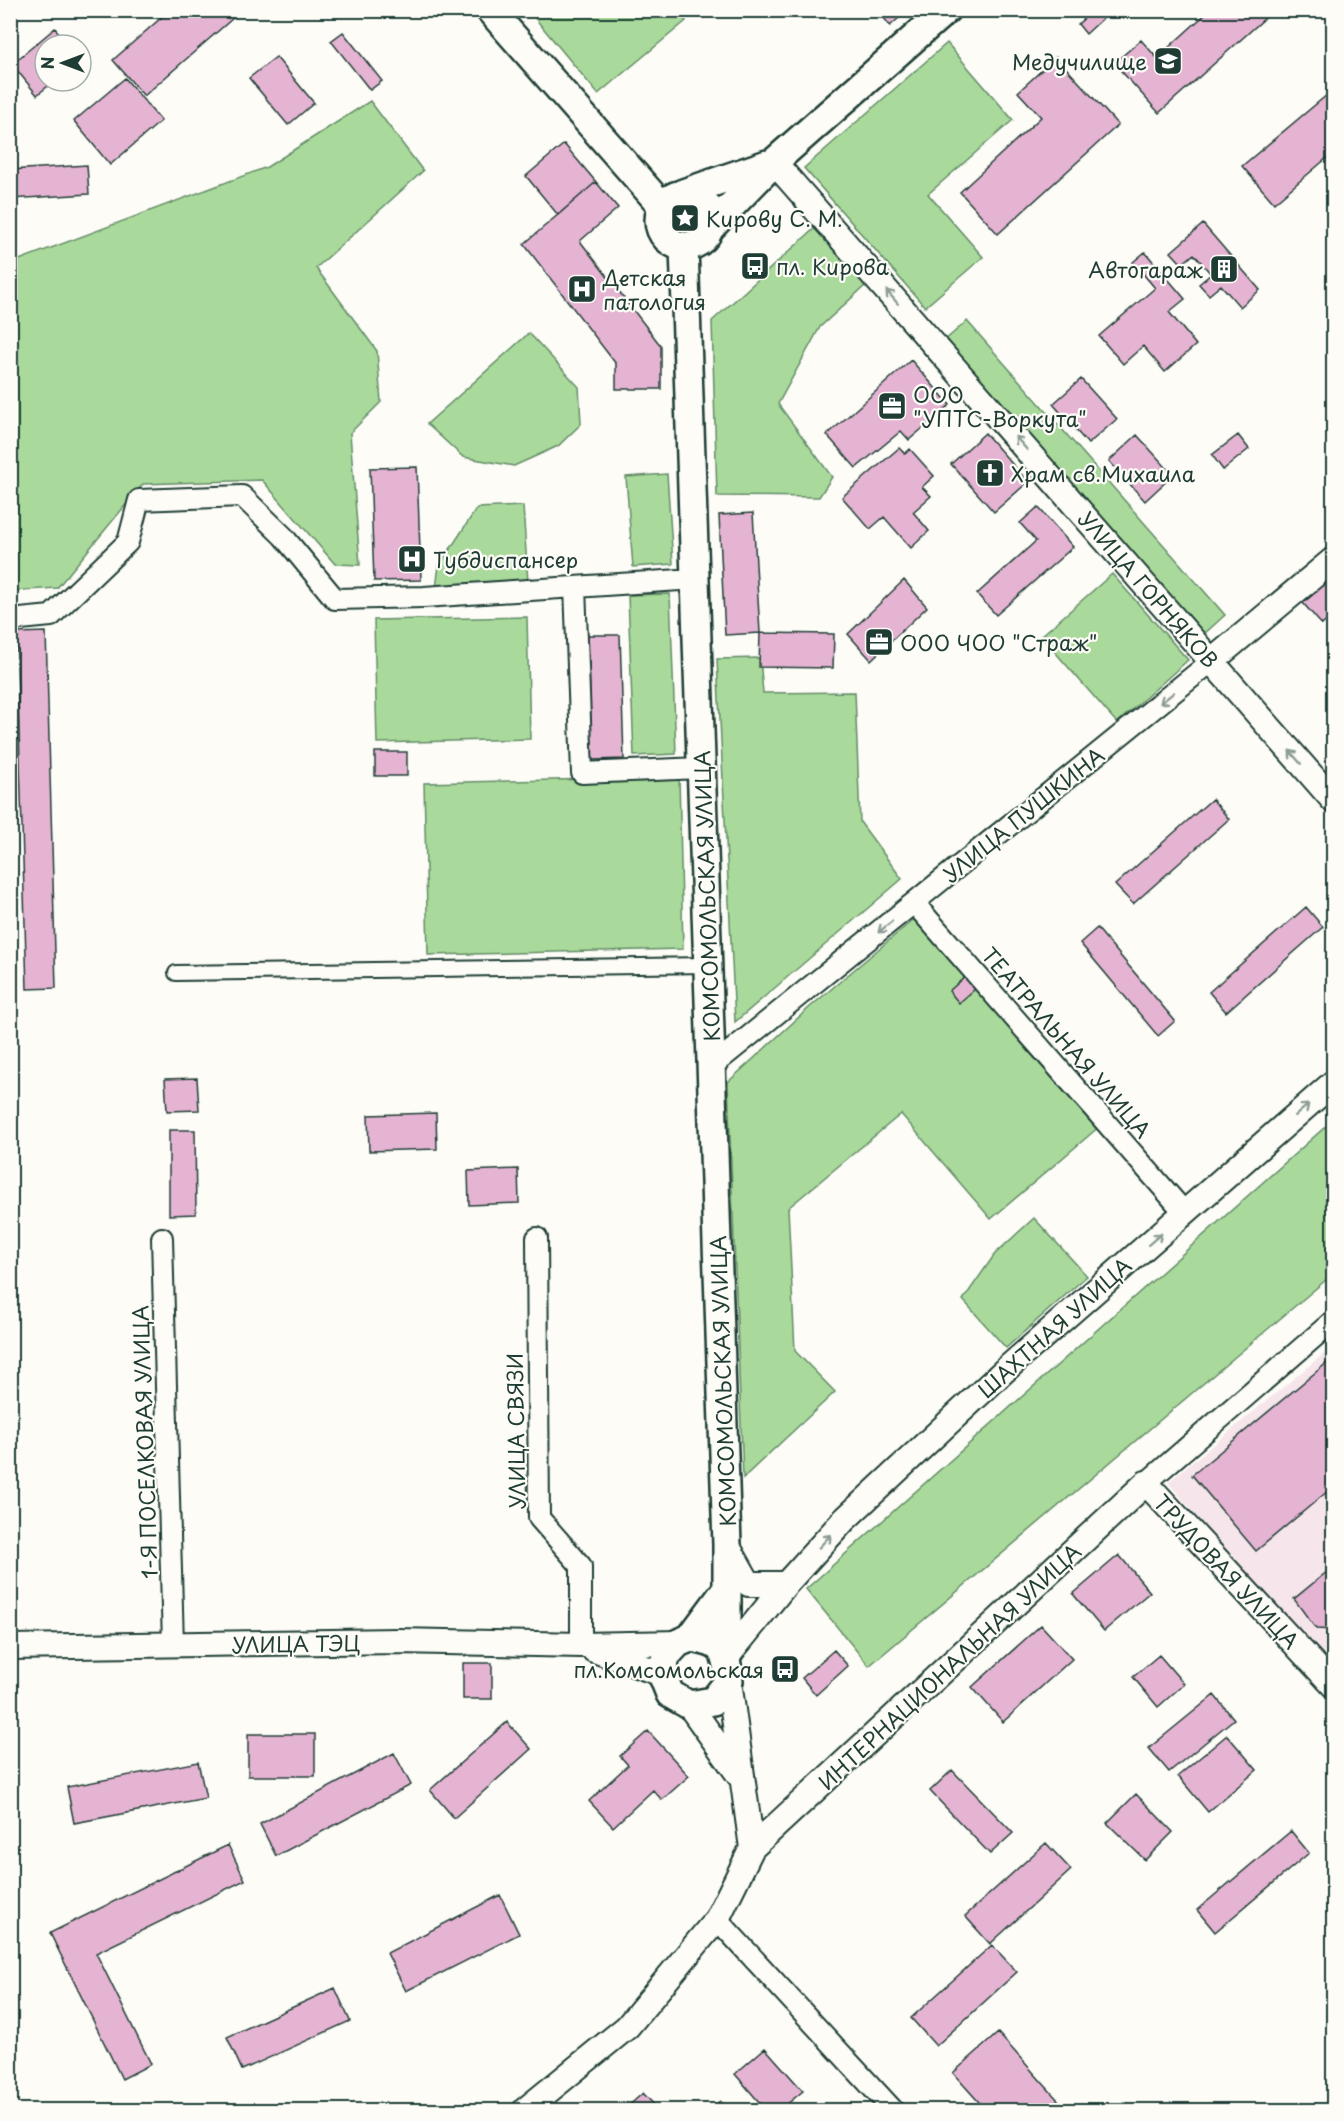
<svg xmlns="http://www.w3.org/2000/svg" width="1344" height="2121" viewBox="0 0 1344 2121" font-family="'Playpen Sans',sans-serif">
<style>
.built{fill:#f6e6ec}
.green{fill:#a9da9b;stroke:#648c68;stroke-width:1.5}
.building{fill:#e6b4d3;stroke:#1f3d34;stroke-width:1.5}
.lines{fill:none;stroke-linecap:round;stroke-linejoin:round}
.pedestrian-casing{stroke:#1f3d34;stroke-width:18}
.minor-casing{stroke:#1f3d34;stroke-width:24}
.tertiary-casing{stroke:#1f3d34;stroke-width:28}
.secondary-casing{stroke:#1f3d34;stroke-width:32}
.pedestrian{stroke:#fdfcf7;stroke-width:14}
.minor{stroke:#fdfcf7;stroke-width:20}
.tertiary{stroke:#fdfcf7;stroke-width:24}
.secondary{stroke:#fdfcf7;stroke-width:27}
.oneway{stroke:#8e9c96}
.labels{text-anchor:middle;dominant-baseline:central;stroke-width:4.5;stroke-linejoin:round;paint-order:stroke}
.poi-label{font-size:21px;fill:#1f3d34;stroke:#fdfcf7;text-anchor:start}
.street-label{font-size:21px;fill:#1f3d34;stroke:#fdfcf7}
</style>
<rect width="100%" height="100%" fill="#fdfcf7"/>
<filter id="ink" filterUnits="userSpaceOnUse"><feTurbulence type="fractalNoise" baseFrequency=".0167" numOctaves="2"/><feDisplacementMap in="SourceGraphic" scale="12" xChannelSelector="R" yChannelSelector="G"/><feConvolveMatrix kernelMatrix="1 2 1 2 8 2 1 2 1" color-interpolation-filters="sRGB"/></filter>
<g filter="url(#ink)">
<path class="built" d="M1333 1346V1683L1168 1482Z"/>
<path class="green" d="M529 11H677L686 21 598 94Z
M947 43 1013 120 928 194 983 257 925 307 804 168Z
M370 101 423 171 316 268 377 351 381 402 350 433 360 565 335 564 262 480 143 484 57 588 11 591V263L267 167Z
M815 228 867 284 820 327 778 404 832 477 819 497 717 496 712 321Z
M967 321 1225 615 1203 635 944 341Z
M529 333 579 387 581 424 558 446 514 466 463 457 427 424Z
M667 474 673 564 633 567 626 477Z
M523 506 528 583 436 588 439 566 477 508Z
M1112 574 1188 660 1117 723 1041 636Z
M670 594 676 754 634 756 628 595Z
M527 617 530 739 377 743 374 620Z
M760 658 763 693 855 692 860 822 902 879 735 1022 717 659Z
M679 777 683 949 428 955 424 783Z
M920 914 1100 1126 991 1219 901 1114 788 1208 795 1351 835 1392 743 1478 728 1082 810 1007Z
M1333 1120V1274L869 1666 806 1589Z
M1034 1218 1087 1276 1006 1348 963 1300 995 1254Z"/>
<path class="building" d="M170 10 241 11 144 96 113 60Z
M878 10H908L890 26Z
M1093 10H1112L1086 34 1078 24Z
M1210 10H1274L1159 113 1114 63 1141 40 1157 58Z
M55 28 68 45H45V81H54L37 95 12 64Z
M343 32 382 81 370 90 331 41Z
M276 57 314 103 288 125 249 78Z
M1056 57 1118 125 998 234 960 192 1041 117 1018 92Z
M125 78 161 121 110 165 74 121Z
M1334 89V152L1274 203 1242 166Z
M564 144 596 182 558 215 526 176Z
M87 165 89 194 10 199V170Z
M596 182 618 208 580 241 661 346V389H616V364L524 244Z
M1203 224 1260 290 1240 307 1221 285 1209 295 1199 284 1211 274 1194 254 1182 264 1171 252Z
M1145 252 1185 299 1169 312 1196 345 1165 372 1143 346 1123 364 1099 336 1155 288 1133 262Z
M911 360 950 405 909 440 901 431 856 468 827 435Z
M1081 379 1117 419 1088 444 1053 404Z
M985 433 1028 482 994 512 951 464Z
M1137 435 1173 475 1145 501 1109 461Z
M1238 435 1249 449 1223 470 1212 455Z
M899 448 905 454 910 449 934 476 922 487 931 496 913 512 929 531 911 548 884 517 870 529 842 497Z
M417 467 421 580 374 581 370 468Z
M1038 507 1073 547 996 615 977 594 1036 541 1020 523Z
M753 513 760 633 725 635 719 515Z
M1334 577V614L1322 625 1303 603Z
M904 580 927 607 871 660 848 634Z
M46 632 56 988 27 989 16 633Z
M760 633 834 634 833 668 759 667Z
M588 635H620L624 759 592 760Z
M375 752H407V776H375Z
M1212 799 1229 819 1133 904 1115 885Z
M1306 907 1323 927 1226 1012 1209 992Z
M1097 928 1175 1021 1158 1036 1080 943Z
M965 977 975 989 959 1003 949 991Z
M197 1078 199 1110 167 1111 165 1079Z
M436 1113 437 1149 369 1151 368 1115Z
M169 1130H195L196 1214 169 1215Z
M518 1169 519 1203 469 1205 468 1171Z
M1334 1357V1486L1256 1551 1192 1475Z
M1119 1555 1150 1592 1104 1631 1073 1594Z
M1334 1566V1630L1316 1629 1294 1599Z
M1041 1625 1072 1659 1003 1722 972 1687Z
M834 1650 848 1666 816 1695 802 1678Z
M1159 1655 1184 1684 1158 1707 1133 1677Z
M463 1663H492V1699H463Z
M1214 1695 1234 1719 1169 1772 1149 1748Z
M507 1722 531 1749 454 1818 430 1790Z
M648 1731 689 1776 662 1800 653 1790 613 1827 589 1801 628 1765 620 1756Z
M248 1734H315V1776H248Z
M1227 1735 1257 1770 1208 1812 1178 1776Z
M394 1753 411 1785 276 1856 260 1824Z
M198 1762 206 1798 74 1823 67 1787Z
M952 1770 1013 1833 990 1854 930 1791Z
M1136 1794 1173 1832 1145 1860 1107 1823Z
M1291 1831 1309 1853 1215 1932 1197 1910Z
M1046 1843 1071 1870 990 1944 965 1916Z
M228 1845 245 1880 96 1953 151 2064 122 2079 50 1933Z
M500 1895 519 1934 406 1991 387 1953Z
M992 1945 1017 1972 936 2046 911 2018Z
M335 1988 350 2021 242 2070 227 2037Z
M998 2033 1067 2110H986L953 2073Z
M765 2048 803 2091 780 2110H766L735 2074Z
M643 2093 659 2110H624Z
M720 2101 729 2110H710Z"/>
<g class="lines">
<g class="pedestrian-casing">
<path id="pedestrian" d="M176 973 708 965"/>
</g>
<g class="minor-casing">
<path id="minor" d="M575 587 582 773 701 768
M10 620 51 616 128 542 139 500 242 496 283 536 335 599 424 597 695 579
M914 903 1185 1213
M711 1067 1212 661
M162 1238 173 1645
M537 1238 539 1518 581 1566V1645
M1146 1483 1334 1320
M717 1919 893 2110"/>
</g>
<g class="tertiary-casing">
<path id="tertiary" d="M774 162 1334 801
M1212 661 1334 559
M727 1545 749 1584H786
M10 1647 398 1641 581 1645 678 1643
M594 1650 662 1674
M727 1657 786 1584 844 1520 1005 1370 1334 1082
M729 1681 752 1848
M689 1705 739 1775
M525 2110 627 2027 717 1919 752 1848 1146 1483 1334 1686"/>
</g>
<g class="secondary-casing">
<path id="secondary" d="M490 10 662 206
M683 193 767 164
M659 220a26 26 0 1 1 52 0a26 26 0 1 1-52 0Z
M710 228 774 162 946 10
M684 246 727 1545V1657
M690 1638C723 1643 726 1649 729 1681L713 1701 689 1705 670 1694 662 1674 666 1656 678 1643Z
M690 1638 728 1587"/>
</g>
<use href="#pedestrian" class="pedestrian"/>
<use href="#minor" class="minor"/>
<use href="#tertiary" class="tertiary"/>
<use href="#secondary" class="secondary"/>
</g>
<defs><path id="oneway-shaft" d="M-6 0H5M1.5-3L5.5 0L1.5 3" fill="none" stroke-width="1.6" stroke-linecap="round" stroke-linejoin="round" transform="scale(1.5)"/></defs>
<g class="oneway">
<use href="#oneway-shaft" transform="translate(892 297) rotate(-131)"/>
<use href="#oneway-shaft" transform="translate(1021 443) rotate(-131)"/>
<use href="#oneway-shaft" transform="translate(1167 698) rotate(141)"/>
<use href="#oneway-shaft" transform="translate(1295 757) rotate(-131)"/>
<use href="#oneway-shaft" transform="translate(885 927) rotate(141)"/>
<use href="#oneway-shaft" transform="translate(1302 1110) rotate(-41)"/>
<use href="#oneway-shaft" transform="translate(1155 1239) rotate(-41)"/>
<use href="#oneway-shaft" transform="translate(825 1541) rotate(-47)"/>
</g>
</g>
<defs>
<g id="university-square" transform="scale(1.5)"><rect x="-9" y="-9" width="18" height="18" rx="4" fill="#1f3d34" stroke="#fdfcf7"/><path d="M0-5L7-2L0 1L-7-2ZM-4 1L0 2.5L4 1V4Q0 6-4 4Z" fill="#fff"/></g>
<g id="sight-square" transform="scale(1.5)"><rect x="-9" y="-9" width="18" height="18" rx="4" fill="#1f3d34" stroke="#fdfcf7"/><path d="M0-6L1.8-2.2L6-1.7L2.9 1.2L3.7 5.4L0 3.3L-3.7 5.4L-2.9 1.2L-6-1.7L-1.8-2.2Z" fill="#fff"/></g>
<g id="bus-square" transform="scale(1.5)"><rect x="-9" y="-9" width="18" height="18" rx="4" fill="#1f3d34" stroke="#fdfcf7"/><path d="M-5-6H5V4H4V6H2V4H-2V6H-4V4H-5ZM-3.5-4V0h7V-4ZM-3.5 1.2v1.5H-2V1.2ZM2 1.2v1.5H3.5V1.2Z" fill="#fff"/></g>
<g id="building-square" transform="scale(1.5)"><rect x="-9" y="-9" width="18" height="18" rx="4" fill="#1f3d34" stroke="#fdfcf7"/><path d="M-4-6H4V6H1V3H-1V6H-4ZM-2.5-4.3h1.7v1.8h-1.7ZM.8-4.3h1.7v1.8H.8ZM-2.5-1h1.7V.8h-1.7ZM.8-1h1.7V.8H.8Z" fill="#fff"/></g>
<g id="hospital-square" transform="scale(1.5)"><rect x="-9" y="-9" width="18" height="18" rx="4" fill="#1f3d34" stroke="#fdfcf7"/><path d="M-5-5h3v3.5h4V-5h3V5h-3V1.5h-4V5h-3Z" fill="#fff"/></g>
<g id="office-square" transform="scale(1.5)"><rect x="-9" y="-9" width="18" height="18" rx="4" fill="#1f3d34" stroke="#fdfcf7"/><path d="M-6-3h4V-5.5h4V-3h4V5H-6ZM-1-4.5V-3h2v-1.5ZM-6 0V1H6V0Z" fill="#fff"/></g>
<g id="church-square" transform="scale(1.5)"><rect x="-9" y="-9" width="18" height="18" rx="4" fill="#1f3d34" stroke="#fdfcf7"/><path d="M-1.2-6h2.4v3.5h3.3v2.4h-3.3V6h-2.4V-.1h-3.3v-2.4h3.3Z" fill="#fff"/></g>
</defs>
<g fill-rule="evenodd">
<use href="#university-square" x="1168" y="61"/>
<use href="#sight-square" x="685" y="218"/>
<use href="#bus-square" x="755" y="266"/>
<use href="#building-square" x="1224" y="269"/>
<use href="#hospital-square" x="582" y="289"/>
<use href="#office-square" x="892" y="406"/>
<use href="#church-square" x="990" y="473"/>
<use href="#hospital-square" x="412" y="559"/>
<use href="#office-square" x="879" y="642"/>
<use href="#bus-square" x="785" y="1669"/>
</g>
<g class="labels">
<g class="poi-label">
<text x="1147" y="61" text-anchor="end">Медучилище</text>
<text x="706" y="218">Кирову С. М.</text>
<text x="776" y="266">пл. Кирова</text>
<text x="1203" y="269" text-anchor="end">Автогараж</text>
<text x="603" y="277">Детская<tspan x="603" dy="24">патология</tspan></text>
<text x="913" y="394">ООО<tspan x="913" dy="24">"УПТС-Воркута"</tspan></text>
<text x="1011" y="473">Храм св.Михаила</text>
<text x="433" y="559">Тубдиспансер</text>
<text x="900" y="642">ООО ЧОО "Страж"</text>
<text x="764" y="1669" text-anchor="end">пл.Комсомольская</text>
</g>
<g class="street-label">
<text transform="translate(1149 589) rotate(49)">УЛИЦА ГОРНЯКОВ</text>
<text transform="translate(1023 814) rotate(-39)">УЛИЦА ПУШКИНА</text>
<text transform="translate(706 896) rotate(-92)">КОМСОМОЛЬСКАЯ УЛИЦА</text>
<text transform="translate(1067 1042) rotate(49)">ТЕАТРАЛЬНАЯ УЛИЦА</text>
<text transform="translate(1054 1327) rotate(-42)">ШАХТНАЯ УЛИЦА</text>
<text transform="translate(722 1381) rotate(-92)">КОМСОМОЛЬСКАЯ УЛИЦА</text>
<text transform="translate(515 1431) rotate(-91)">УЛИЦА СВЯЗИ</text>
<text transform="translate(144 1442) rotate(-92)">1-Я ПОСЕЛКОВАЯ УЛИЦА</text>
<text transform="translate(1227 1571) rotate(47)">ТРУДОВАЯ УЛИЦА</text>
<text transform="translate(296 1643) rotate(-1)">УЛИЦА ТЭЦ</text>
<text transform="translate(949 1666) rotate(-43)">ИНТЕРНАЦИОНАЛЬНАЯ УЛИЦА</text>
</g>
</g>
<rect width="1344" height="2121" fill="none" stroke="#fdfcf7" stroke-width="36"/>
<rect x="18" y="18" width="1308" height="2085" fill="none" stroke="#1f3d34" stroke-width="2" filter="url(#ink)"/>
<g transform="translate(63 63) rotate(270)"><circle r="28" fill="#fdfcf7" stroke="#a4b0a9" stroke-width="1.5"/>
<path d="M0-4.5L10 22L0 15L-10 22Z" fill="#1f3d34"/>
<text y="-9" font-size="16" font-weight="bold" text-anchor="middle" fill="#1f3d34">N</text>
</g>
</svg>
